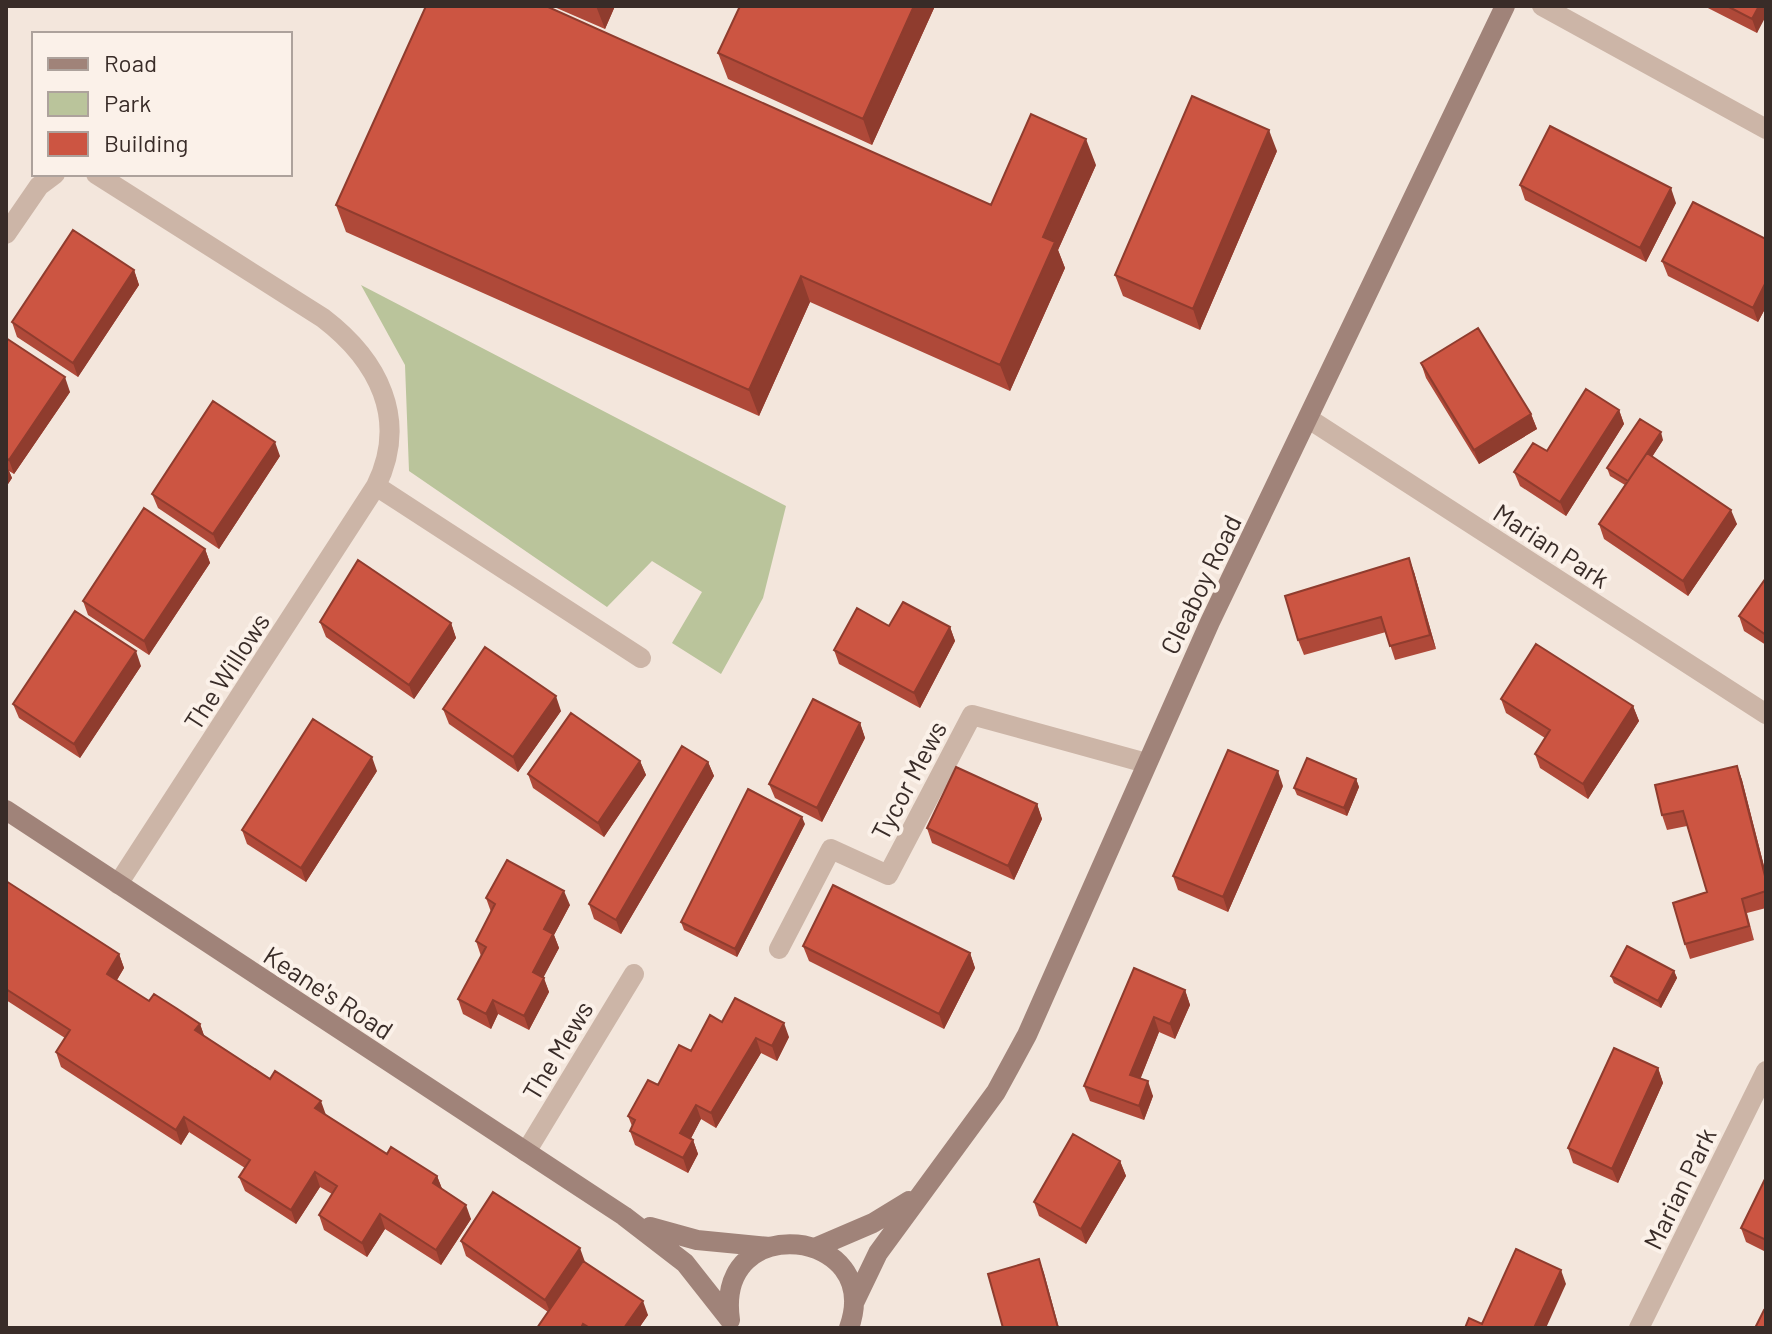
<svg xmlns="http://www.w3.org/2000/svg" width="1772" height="1334" viewBox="0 0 1772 1334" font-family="Barlow,sans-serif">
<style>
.green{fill:#bac49b}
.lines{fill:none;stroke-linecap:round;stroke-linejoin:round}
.street{stroke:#ccb5a7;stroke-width:20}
.secondary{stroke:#a08379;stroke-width:20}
.wall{fill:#af4939}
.shaded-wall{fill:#8f3c2e}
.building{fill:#cc5542;stroke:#8f3c2e;stroke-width:2}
.labels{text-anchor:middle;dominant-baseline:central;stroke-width:8;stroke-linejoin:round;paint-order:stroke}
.street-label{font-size:26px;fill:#392c28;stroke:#fbf1e9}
</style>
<rect width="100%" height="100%" fill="#f3e6dc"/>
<path class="green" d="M361 285 786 506 763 598 721 674 672 643 702 592 652 561 607 607 409 471 405 365Z"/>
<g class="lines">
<path class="street" d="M1542 6 1766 129
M96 174 323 318C378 360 409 419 376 486L118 884
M6 234 39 186 55 174
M1309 419 1766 714
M376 486 641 658
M779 949 831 849 888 875 972 715 1146 763
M526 1152 634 974
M1639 1328 1766 1071"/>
<path class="secondary" d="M6 810 624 1216 685 1263 730 1320
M650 1227 697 1240 770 1247
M817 1247 873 1223 909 1201
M854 1303 878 1253 996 1092 1027 1035 1210 622 1505 6
M730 1320C714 1208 885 1228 849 1328"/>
</g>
<path class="wall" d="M552 6H615L605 29Z
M935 6 872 145 728 79 718 53Z
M1704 6H1766L1757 33Z
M1277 151 1200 330 1123 296 1115 275Z
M1096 165 1058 250 1065 268 1010 391 810 302 759 416 346 232 336 205H991Z
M1520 185 1676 203 1646 262 1525 200Z
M1766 239V307L1758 322 1668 276 1662 261Z
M134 270 139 285 78 377 17 337 12 322Z
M6 338 70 392 14 474 9 471 12 478 6 487Z
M1421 363 1531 414 1537 429 1479 464 1426 378Z
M1619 410 1624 424 1566 516 1520 486 1514 472 1547 451Z
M1663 440 1652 457 1737 524 1688 596 1604 539 1599 524 1625 485 1610 476 1607 468Z
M280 456 219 549 158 508 152 494Z
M205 549 210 563 149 655 88 615 83 601Z
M1414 572 1436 649 1395 660 1386 632 1304 655 1298 640Z
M1766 578V645L1744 631 1739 616Z
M320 622 451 623 456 638 414 699 326 637Z
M889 626 950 627 955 641 920 708 839 664 834 650Z
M141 666 80 758 19 718 13 704Z
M1501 699 1633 706 1639 721 1588 799 1540 768 1535 754 1545 738 1506 713Z
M443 709 561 711 518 772 449 724Z
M860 723 865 738 822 822 775 798 769 784Z
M640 761 646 775 604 837 533 788 528 774Z
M708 762 714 776 621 934 594 919 589 904Z
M1737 766 1742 780 1766 874V908L1747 913 1754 940 1690 959 1685 944 1707 892 1687 826 1667 830 1662 815Z
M377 771 306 882 247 844 242 830Z
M1356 779 1359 787 1347 816 1297 795 1294 788Z
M1283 786 1228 912 1178 890 1173 876Z
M1037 804 1042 819 1014 880 932 843 927 828Z
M805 824 737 957 684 930 681 922Z
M6 881 119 954 124 968 117 980 149 1001 200 1024 204 1036 387 1154 437 1176 442 1189 471 1219 441 1265 385 1229 367 1257 324 1230 319 1215 332 1194 320 1187 296 1224 245 1191 239 1177 245 1168 189 1132 181 1145 61 1067 56 1052 65 1038 6 1000Z
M486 898 570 905 554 935 559 948 543 977 549 992 529 1030 498 1014 491 1029 463 1014 458 999 481 956 476 941 491 912Z
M803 946 970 953 975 968 944 1029 809 961Z
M1134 968 1185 990 1190 1005 1175 1039 1159 1032 1140 1079 1153 1096 1144 1120 1090 1101 1084 1086Z
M1674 971 1677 978 1661 1008 1614 983 1611 976Z
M722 1022 789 1037 777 1061 761 1053 716 1128 701 1119 691 1138 693 1140 698 1154 688 1173 635 1145 630 1131 632 1126 628 1116 691 1051Z
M1658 1068 1663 1083 1618 1183 1573 1163 1568 1148Z
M1120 1161 1126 1176 1086 1244 1039 1216 1034 1202Z
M1766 1177V1252L1746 1242 1741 1228Z
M461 1241 585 1262 648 1315 639 1328H537L548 1312 466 1256Z"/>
<path class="shaded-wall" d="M596 6H615L605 29Z
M914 6H935L872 145 863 119Z
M1759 6H1766V16L1757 33 1752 19Z
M1269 130 1277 151 1200 330 1193 309Z
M1086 139 1096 165 1058 250 1065 268 1010 391 1000 365 1043 237Z
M1671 188 1676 203 1646 262 1640 248Z
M134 270 139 285 78 377 73 363Z
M801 276 810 302 759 416 749 390Z
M1766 282V307L1758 322 1753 308Z
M65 377 70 392 14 474 9 460Z
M1619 410 1624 424 1566 516 1560 502Z
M1531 414 1537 429 1479 464 1474 450Z
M1661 432 1663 440 1631 489 1628 482Z
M275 442 280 456 219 549 213 534Z
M6 464 12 478 6 487Z
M1731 510 1737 524 1688 596 1683 581Z
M205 549 210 563 149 655 144 641Z
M1409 558 1414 572 1436 649 1430 635Z
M451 623 456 638 414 699 409 685Z
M950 627 955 641 920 708 914 693Z
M136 651 141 666 80 758 74 744Z
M556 696 561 711 518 772 513 757Z
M1633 706 1639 721 1588 799 1583 784Z
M860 723 865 738 822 822 817 808Z
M372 757 377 771 306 882 301 868Z
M640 761 646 775 604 837 598 823Z
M708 762 714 776 621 934 616 920Z
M1737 766 1742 780 1766 874V880Z
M1278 771 1283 786 1228 912 1223 897Z
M1356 779 1359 787 1347 816 1344 808Z
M1037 804 1042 819 1014 880 1008 866Z
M802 817 805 824 737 957 735 949Z
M564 891 570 905 554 935 559 948 539 986 533 972 544 929Z
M970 953 975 968 944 1029 939 1014Z
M119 954 124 968 112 988 107 974Z
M1674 971 1677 978 1661 1008 1658 1001Z
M544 978 549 992 529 1030 524 1016Z
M1185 990 1190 1005 1175 1039 1170 1024Z
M493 1000 498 1014 491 1029 486 1014Z
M1154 1017 1159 1032 1136 1090 1130 1075Z
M784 1023 789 1037 777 1061 772 1046Z
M200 1024 205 1038 195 1030Z
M756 1038 761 1053 716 1128 711 1113Z
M1658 1068 1663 1083 1618 1183 1612 1169Z
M1148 1081 1153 1096 1144 1120 1139 1106Z
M321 1101 326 1115 315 1108Z
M696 1105 701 1119 686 1148 680 1133Z
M184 1117 189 1132 181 1145 176 1130Z
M693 1140 698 1154 688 1173 683 1158Z
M1120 1161 1126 1176 1086 1244 1081 1229Z
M315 1172 320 1187 296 1224 291 1210Z
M437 1176 443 1191 433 1183Z
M466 1205 471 1219 441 1265 436 1250Z
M380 1214 385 1229 367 1257 362 1243Z
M580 1248 585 1262 551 1314 545 1300Z
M1039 1259 1044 1273 1059 1328H1058Z
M1561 1270 1566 1284 1546 1328H1534Z
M643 1301 648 1315 639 1328H624Z"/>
<path class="building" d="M426 6H546L991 205 1031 114 1086 139 1043 237 1055 242 1000 365 801 276 749 390 336 205Z
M740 6H914L863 119 718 53Z
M1727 6H1759L1752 19Z
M1192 96 1269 130 1193 309 1115 275Z
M1550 126 1671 188 1640 248 1520 185Z
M1693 202 1766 239V282L1753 308 1662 261Z
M73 230 134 270 73 363 12 322Z
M1478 328 1531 414 1474 450 1421 363Z
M6 338 65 377 9 460 6 458Z
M1586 389 1619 410 1560 502 1514 472 1533 443 1547 451Z
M213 401 275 442 213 534 152 494Z
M1640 419 1661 432 1628 481 1607 468Z
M1647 453 1731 510 1683 581 1599 524Z
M144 508 205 549 144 641 83 601Z
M1409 558 1430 635 1390 646 1381 617 1298 640 1285 596Z
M358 560 451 623 409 685 320 622Z
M1766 578V635L1739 616Z
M903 602 950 627 914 693 834 650 857 608 889 626Z
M75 611 136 651 74 744 13 704Z
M1536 644 1633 706 1583 784 1535 754 1550 730 1501 699Z
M485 647 556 696 513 757 443 709Z
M813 699 860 723 817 808 769 784Z
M571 713 640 761 598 823 528 774Z
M313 719 372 757 301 868 242 830Z
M682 746 708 762 616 920 589 904Z
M1228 750 1278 771 1223 897 1173 876Z
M1307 758 1356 779 1344 808 1294 788Z
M1737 766 1766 880V891L1742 899 1749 926 1685 944 1673 903 1707 892 1683 811 1662 815 1655 785Z
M956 767 1037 804 1008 866 927 828Z
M748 789 802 817 735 949 681 922Z
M507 860 564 891 544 929 553 934 533 972 544 978 524 1016 493 1000 486 1014 458 999 486 947 476 941 495 904 486 898Z
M6 881 119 954 107 974 149 1001 154 994 176 1008 200 1024 195 1030 270 1079 275 1071 321 1101 315 1108 387 1154 391 1147 437 1176 433 1183 466 1205 436 1250 380 1214 362 1243 319 1215 337 1186 315 1172 291 1210 239 1177 250 1160 184 1117 176 1130 56 1052 70 1030 6 989Z
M833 885 970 953 939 1014 803 946Z
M1627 946 1674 971 1658 1001 1611 976Z
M1134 968 1185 990 1170 1024 1154 1017 1130 1075 1148 1081 1139 1106 1084 1086Z
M735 998 784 1023 772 1046 756 1038 711 1113 696 1105 680 1133 693 1140 683 1158 630 1131 635 1120 628 1116 648 1080 658 1085 679 1045 691 1051 710 1015 722 1022Z
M1614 1048 1658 1068 1612 1169 1568 1148Z
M1073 1134 1120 1161 1081 1229 1034 1202Z
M1766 1177V1240L1741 1228Z
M493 1192 580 1248 545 1300 461 1241Z
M1516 1249 1561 1270 1534 1328H1465L1469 1318 1482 1324Z
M1039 1259 1058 1328H1003L988 1274Z
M583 1261 643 1301 624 1328H590L583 1324 581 1328H537Z
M1764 1310 1766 1311V1328H1755Z"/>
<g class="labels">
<g class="street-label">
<text transform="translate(1552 545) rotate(33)">Marian Park</text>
<text transform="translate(1200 584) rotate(-64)">Cleaboy Road</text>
<text transform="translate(226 671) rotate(-57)">The Willows</text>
<text transform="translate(908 780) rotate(-62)">Tycor Mews</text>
<text transform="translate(329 992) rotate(33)">Keane's Road</text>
<text transform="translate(557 1050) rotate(-59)">The Mews</text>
<text transform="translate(1679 1188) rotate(-64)">Marian Park</text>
</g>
</g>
<rect width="1772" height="1334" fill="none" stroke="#392c28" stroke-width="16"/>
<rect x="32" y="32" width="260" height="144" fill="#fbf1e9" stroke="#ada29c" stroke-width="2"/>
<rect x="48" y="58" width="40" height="12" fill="#a08379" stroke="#ada29c" stroke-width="2"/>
<text x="104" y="72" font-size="24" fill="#392c28">Road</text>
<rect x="48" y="92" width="40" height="24" fill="#bac49b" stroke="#ada29c" stroke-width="2"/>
<text x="104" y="112" font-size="24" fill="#392c28">Park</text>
<rect x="48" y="132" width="40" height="24" fill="#cc5542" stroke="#ada29c" stroke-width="2"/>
<text x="104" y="152" font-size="24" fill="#392c28">Building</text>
</svg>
